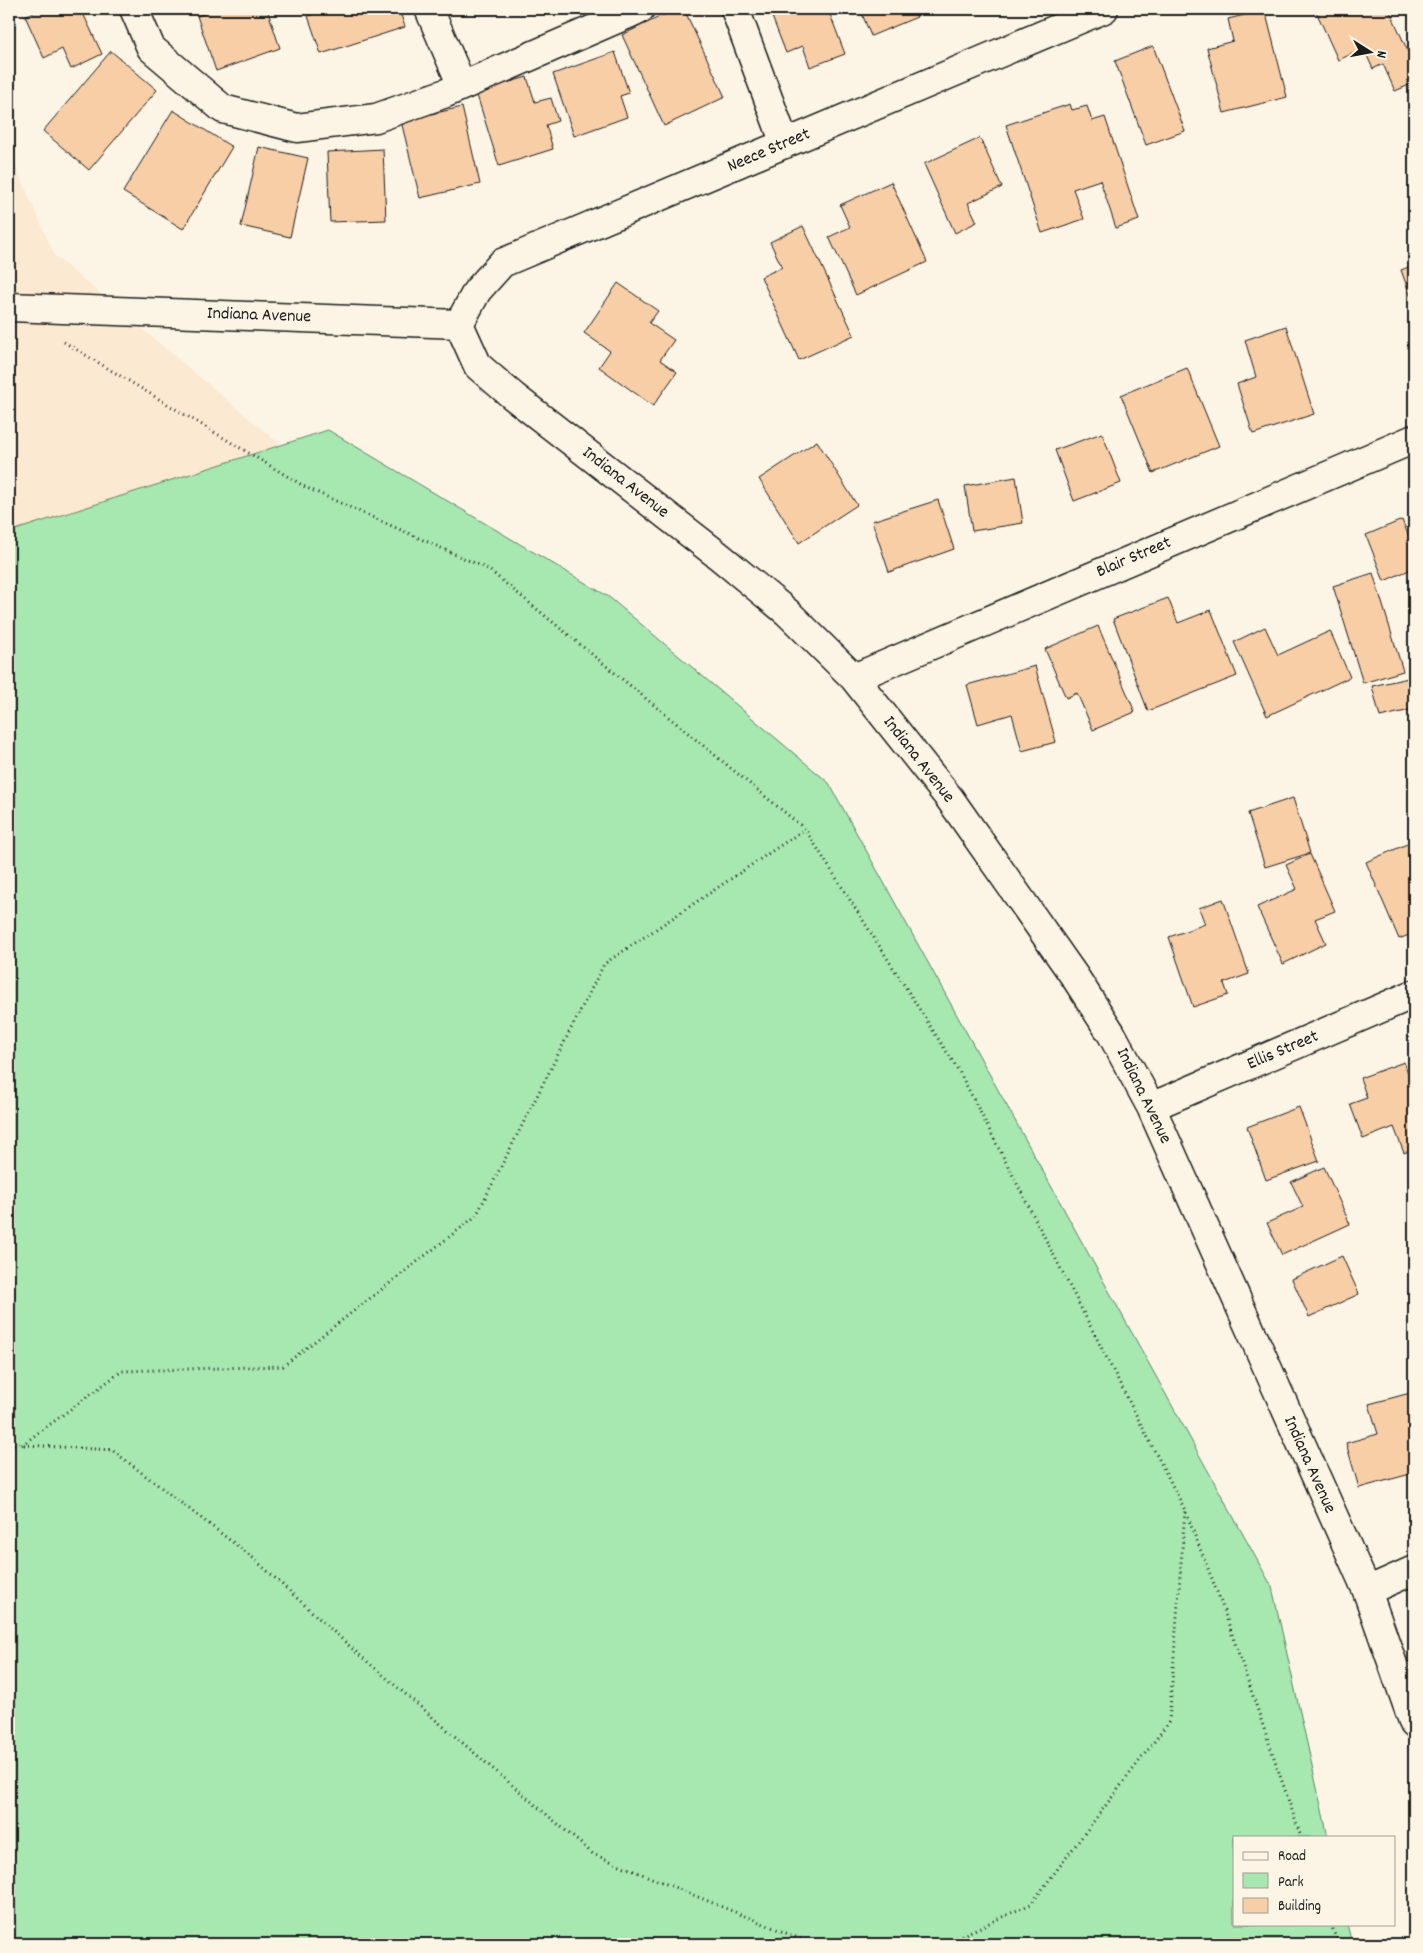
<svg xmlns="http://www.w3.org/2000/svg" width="1423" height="1953" viewBox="0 0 1423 1953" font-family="Dekko,sans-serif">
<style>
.built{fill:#fbe9d2}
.green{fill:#a7e7b0;stroke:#628266}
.building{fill:#f8cea7;stroke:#1c1c1c}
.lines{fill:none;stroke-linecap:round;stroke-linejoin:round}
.minor-casing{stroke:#1c1c1c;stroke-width:31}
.path{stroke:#1c1c1c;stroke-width:3;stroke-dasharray:1 4;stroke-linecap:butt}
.minor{stroke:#fcf5e5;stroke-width:28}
.labels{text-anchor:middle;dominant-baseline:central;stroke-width:4;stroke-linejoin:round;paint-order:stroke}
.street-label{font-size:18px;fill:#1c1c1c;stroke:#fcf5e5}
</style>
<rect width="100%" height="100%" fill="#fcf5e5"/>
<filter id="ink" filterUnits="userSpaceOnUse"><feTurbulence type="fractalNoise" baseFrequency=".02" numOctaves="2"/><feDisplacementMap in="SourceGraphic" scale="10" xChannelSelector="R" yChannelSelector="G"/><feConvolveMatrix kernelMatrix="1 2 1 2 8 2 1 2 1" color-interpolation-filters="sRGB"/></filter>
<g filter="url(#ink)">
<path class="built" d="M9 151 55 256 281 445 9 532Z"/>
<path class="green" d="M328 430 609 597 829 783 1272 1587 1328 1837H1234V1924H1347L1352 1944H9V532Z"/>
<path class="building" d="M41 9H81L102 54 71 69 62 49 44 58 25 16Z
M207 9H267L280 48 216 71 197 16 209 12Z
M328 9H399L405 27 321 54 308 16Z
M676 9H684L725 97 664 126 622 35Z
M769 9H828L845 54 810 67 803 46 786 53Z
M860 9H913L917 17 871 36Z
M1315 9H1389L1414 65V83L1395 91 1383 64 1373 69 1364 49 1338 60Z
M1265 10 1287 97 1224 113 1207 48 1233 41 1228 19Z
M1153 46 1185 131 1146 145 1115 61Z
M111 51 157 90 89 170 43 131Z
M615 52 629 93 620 96 627 117 574 136 553 74Z
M527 77 535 102 551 98 558 121 546 125 553 149 499 166 476 92Z
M1070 104 1072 110 1087 106 1092 121 1105 117 1139 220 1116 228 1100 180 1073 189 1084 219 1042 233 1006 125Z
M462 107 480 184 420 198 401 121Z
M173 110 232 147 183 229 123 192Z
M980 138 1002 187 968 203 977 222 955 233 924 164Z
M259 147 308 158 290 237 241 226Z
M383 149 386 220 330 222 327 152Z
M891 182 927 262 856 295 829 237 850 227 840 205Z
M803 226 854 335 799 360 761 277 782 267 770 242Z
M1414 265V306L1401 270Z
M618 283 658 311 649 323 674 340 660 360 677 372 653 406 599 367 610 351 584 333Z
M1286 326 1314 414 1253 434 1237 384 1256 377 1245 340Z
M1187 368 1219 446 1153 473 1121 395Z
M1102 433 1121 483 1074 501 1055 450Z
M817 441 857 505 799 543 759 479Z
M1016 477 1023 523 972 531 965 486Z
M938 500 954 549 889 572 872 521Z
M1414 518V535L1408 521Z
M1402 520 1414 549V568L1384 581 1366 535Z
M1373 573 1403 671 1363 683 1333 586Z
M1168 598 1178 623 1211 610 1237 676 1148 711 1113 619Z
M1098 626 1135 712 1093 730 1077 693 1066 698 1045 649Z
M1265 627 1278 655 1330 631 1350 677 1267 716 1234 642Z
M1035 666 1056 742 1022 751 1012 714 978 724 967 685Z
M1413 677 1414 709 1380 717 1372 686Z
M1293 798 1310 853 1265 867 1248 813Z
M1414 841V933L1399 939 1366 862Z
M1310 854 1335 911 1315 919 1326 943 1283 964 1257 907 1297 889 1286 865Z
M1223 899 1249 974 1224 983 1228 995 1193 1007 1169 937 1205 924 1199 908Z
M1404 1062 1414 1089V1149L1404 1153 1394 1127 1363 1139 1350 1104 1367 1098 1360 1078Z
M1299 1107 1319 1161 1266 1180 1247 1127Z
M1324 1167 1350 1224 1282 1255 1267 1223 1303 1207 1291 1182Z
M1342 1256 1359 1294 1309 1317 1292 1279Z
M1414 1392V1473L1359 1488 1346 1443 1378 1434 1369 1404Z"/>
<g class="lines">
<g class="minor-casing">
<path id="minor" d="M134 9 151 48 223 109 297 128 376 118 446 93 640 9
M429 9 462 86
M735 9 785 144
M9 307 459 324
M459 324 478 366 513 396 719 556 787 612 854 678 950 799 1075 977 1111 1033 1151 1107 1367 1591 1414 1724
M459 324 477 291 502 263 1104 9
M854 678 1414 439
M1151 1107 1414 994
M1367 1591 1414 1570"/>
</g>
<path class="path" d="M64 342 307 488 488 569 805 829 960 1073 1185 1510 1221 1602 1301 1837
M9 1444 112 1450 252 1557 356 1652 593 1854 813 1944
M22 1445 122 1371 283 1366 476 1216 604 964 805 829
M1331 1924 1338 1944
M943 1944 1031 1904 1169 1722 1185 1510"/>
<use href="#minor" class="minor"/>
</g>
</g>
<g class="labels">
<g class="street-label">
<text transform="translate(769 151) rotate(-23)">Neece Street</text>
<text transform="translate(259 316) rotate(2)">Indiana Avenue</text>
<text transform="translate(625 483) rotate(38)">Indiana Avenue</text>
<text transform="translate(1134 558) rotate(-23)">Blair Street</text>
<text transform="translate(918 760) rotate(52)">Indiana Avenue</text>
<text transform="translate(1283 1051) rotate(-23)">Ellis Street</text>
<text transform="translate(1143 1096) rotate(64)">Indiana Avenue</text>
<text transform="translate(1309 1465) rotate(66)">Indiana Avenue</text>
</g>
</g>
<rect width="1423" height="1953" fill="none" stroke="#fcf5e5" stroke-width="30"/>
<rect x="15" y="15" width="1393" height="1923" fill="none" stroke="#1c1c1c" stroke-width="2" filter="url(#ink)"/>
<rect x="1233" y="1836" width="162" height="90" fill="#fcf5e5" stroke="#a29e95"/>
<rect x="1243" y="1852" width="25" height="8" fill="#fcf5e5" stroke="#a29e95"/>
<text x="1278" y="1860" font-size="15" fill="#1c1c1c">Road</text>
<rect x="1243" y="1873" width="25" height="15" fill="#a7e7b0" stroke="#a29e95"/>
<text x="1278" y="1886" font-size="15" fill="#1c1c1c">Park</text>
<rect x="1243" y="1898" width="25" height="15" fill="#f8cea7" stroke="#a29e95"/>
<text x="1278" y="1910" font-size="15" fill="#1c1c1c">Building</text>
<g transform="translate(1370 52) rotate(101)" stroke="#fcf5e5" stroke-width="4" paint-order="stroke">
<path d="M0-4L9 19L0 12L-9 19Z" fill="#1c1c1c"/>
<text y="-8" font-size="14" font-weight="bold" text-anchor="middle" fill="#1c1c1c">N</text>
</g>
</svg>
